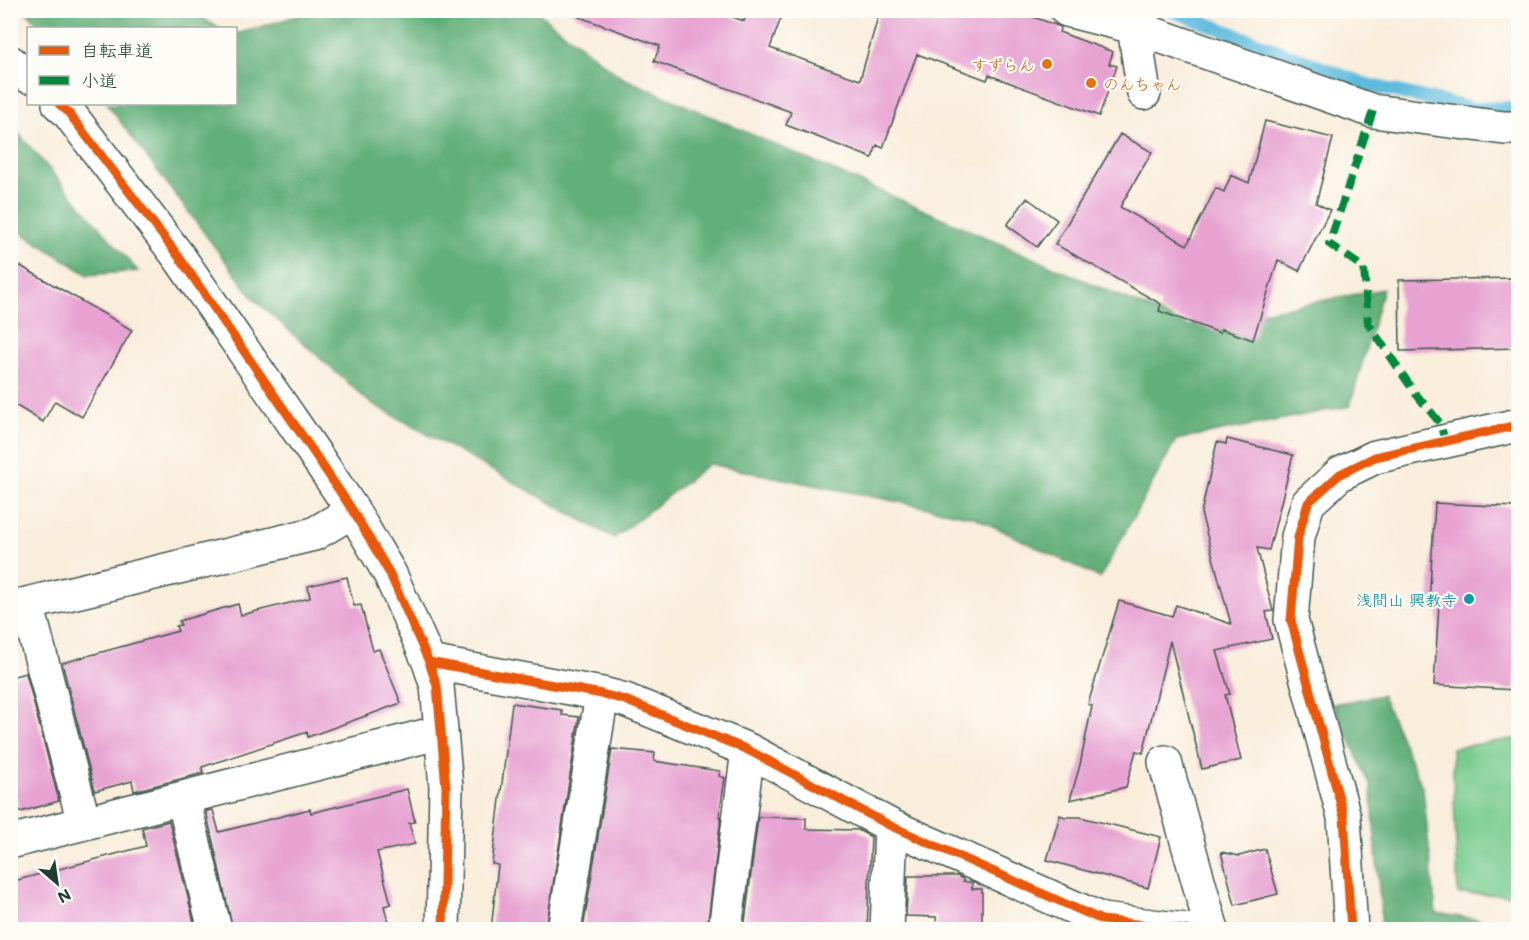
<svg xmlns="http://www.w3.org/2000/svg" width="1529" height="940" viewBox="0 0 1529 940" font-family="Mali,'Klee One',sans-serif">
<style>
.green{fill:#78cb8e;stroke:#4c8461;stroke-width:1.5}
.forest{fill:#62af79;stroke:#407656;stroke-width:1.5}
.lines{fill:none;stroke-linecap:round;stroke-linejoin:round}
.stream{stroke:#5fbbdd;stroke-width:14}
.building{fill:#e7a2d2}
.minor-casing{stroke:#40574d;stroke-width:36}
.minor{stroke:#fff;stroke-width:33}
.quiet{stroke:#00873e;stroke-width:8;stroke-dasharray:15 8;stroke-linecap:butt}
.cycleway-casing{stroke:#fdfcf7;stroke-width:13}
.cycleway{stroke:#e8590c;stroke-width:9}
.food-dot{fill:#e8710a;stroke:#fdfcf7;stroke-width:2}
.culture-dot{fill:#0f9aa8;stroke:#fdfcf7;stroke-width:2}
.labels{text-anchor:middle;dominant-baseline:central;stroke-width:4.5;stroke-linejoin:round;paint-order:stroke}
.food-label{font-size:16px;fill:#c56008;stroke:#fdfcf7;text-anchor:end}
.culture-label{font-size:16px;fill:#0d838f;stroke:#fdfcf7;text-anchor:end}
</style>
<rect width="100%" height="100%" fill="#fdfcf7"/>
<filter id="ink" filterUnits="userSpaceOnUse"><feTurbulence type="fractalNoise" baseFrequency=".0167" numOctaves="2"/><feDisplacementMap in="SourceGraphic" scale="12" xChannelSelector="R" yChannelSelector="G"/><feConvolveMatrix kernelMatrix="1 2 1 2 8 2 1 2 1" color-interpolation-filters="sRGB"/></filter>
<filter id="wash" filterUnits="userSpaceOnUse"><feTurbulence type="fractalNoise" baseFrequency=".008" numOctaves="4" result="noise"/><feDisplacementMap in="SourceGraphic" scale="24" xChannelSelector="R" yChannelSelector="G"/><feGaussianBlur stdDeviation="1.35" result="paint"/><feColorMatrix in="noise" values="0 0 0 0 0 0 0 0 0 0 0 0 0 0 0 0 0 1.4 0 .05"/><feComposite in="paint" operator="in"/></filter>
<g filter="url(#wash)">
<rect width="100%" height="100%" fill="#f9eddc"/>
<path class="green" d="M1518 738V895L1458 894 1452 748Z"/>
<path class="forest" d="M24 11H191L219 28H44Z
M313 11H536L621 77 1188 326 1383 289 1350 406 1176 440 1100 578 974 517 709 464 614 538 369 402 254 299 107 104H236V34Z
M11 125 138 271 88 275 11 226Z
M1382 695 1423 789 1436 913 1518 926V929L1382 928 1371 787 1333 704Z"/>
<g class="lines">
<path class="stream" d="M1171 10 1364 84 1472 109 1518 108"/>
</g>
<g id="blocks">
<path class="building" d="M575 10H713L744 21 748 10H760L781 18 770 48 860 80 880 10H1014L1061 27 1059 32 1113 52 1109 64 1117 66 1099 116 989 75 987 80 917 54 883 148 877 145 872 158 786 125 791 112 654 61 660 46 574 15Z
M1265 121 1333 138 1316 203 1330 210 1299 271 1278 260 1253 340 1221 329 1220 333 1159 311 1161 304 1055 244 1120 134 1152 152 1120 207 1187 245 1216 188 1224 192 1231 175 1249 183Z
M1027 198 1057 220 1037 247 1007 225Z
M10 260 132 330 82 417 55 401 43 422 10 402Z
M1518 278V348L1400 351 1399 280Z
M1227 439 1293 455 1269 550 1257 548 1273 611 1266 612 1272 639 1217 651 1230 694 1225 695 1241 760 1202 769 1170 641 1143 753 1136 751 1126 787 1070 800 1080 765 1092 706 1088 704 1119 601 1172 616 1176 605 1231 624 1201 513 1217 442 1226 444Z
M1435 503 1515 507 1513 536H1518V637L1515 690 1434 685 1439 604H1429Z
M347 577 354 606 361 605 373 651 379 649 401 703 308 737 307 732 202 767 203 773 134 791 132 781 95 791 62 663 178 631 176 626 181 625 179 621 238 604 241 615 310 598 308 586Z
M26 673 59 801 20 812 10 775V677Z
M512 703 562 710V715L579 717 546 930H491L498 865 492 864Z
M612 749 655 753 654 761 720 771 719 776 725 778 719 816H721L707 930H583Z
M407 789 415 822 409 823 415 844 377 852 391 904 384 906 390 930H233L206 811 213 810 219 832 310 809 311 813Z
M1060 815 1065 817H1080L1161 837 1148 888 1047 860Z
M758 817 806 818V829L858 830 871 837 867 930H744Z
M169 821 196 930H10V882L146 846 142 828Z
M1265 849 1278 894 1235 905 1221 852 1239 856Z
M908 876H957L963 879V881L972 883V889H982V930H937L936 917 906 916Z"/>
</g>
</g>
<g filter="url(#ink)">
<use href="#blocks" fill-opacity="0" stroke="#40574d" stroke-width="1.5"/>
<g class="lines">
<g class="minor-casing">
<path id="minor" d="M1067 10 1134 27 1373 111 1504 128H1518
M1136 10 1134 27 1144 93
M10 62 28 76
M59 104 68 112 179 257 310 447 353 511 390 574 429 662 437 686 446 787 443 930
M27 604 84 823
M10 608 314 534 353 511
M429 662 602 694 625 700 748 750 891 826 1102 920 1186 930
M1165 762 1212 930
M183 798 215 930
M10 842 441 732
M564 930 602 694
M725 930 748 750
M887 930 891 826
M1351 930 1344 817 1291 620 1298 537 1308 503 1340 474 1375 457 1518 425"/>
</g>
<use href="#minor" class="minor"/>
<path class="quiet" d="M1373 111 1329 244 1364 268 1368 323 1415 393 1440 423 1445 441"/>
<g class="cycleway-casing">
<path id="cycleway" d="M59 104 68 112 179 257 310 447 353 511 390 574 429 662 437 686 446 787 443 930
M429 662 602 694 625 700 748 750 891 826 1102 920 1186 930
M1351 930 1344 817 1291 620 1298 537 1308 503 1340 474 1375 457 1518 425"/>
</g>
<use href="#cycleway" class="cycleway"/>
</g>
</g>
<g class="food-dot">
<circle cx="1047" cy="64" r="6"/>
<circle cx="1091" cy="83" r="6"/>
</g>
<circle class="culture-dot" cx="1469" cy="599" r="6"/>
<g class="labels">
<g class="food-label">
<text x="1035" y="64">すずらん</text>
<text x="1103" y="83" text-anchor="start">のんちゃん</text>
</g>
<g class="culture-label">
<text x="1457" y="599">浅間山 興教寺</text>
</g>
</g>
<rect width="1529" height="940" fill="none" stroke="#fdfcf7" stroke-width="36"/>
<rect x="27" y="27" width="210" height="78" fill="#fdfcf7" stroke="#a4b0a9" stroke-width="1.5"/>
<rect x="39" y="46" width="30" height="9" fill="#e8590c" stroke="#a4b0a9" stroke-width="1.5"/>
<text x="81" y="57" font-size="18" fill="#1f3d34">自転車道</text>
<rect x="39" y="76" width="30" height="9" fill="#00873e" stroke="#a4b0a9" stroke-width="1.5"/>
<text x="81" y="87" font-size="18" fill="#1f3d34">小道</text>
<g transform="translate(57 883) rotate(151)" stroke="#fdfcf7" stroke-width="4.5" paint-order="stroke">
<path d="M0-4.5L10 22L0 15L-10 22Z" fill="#1f3d34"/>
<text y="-9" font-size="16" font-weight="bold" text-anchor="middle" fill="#1f3d34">N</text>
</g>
</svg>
